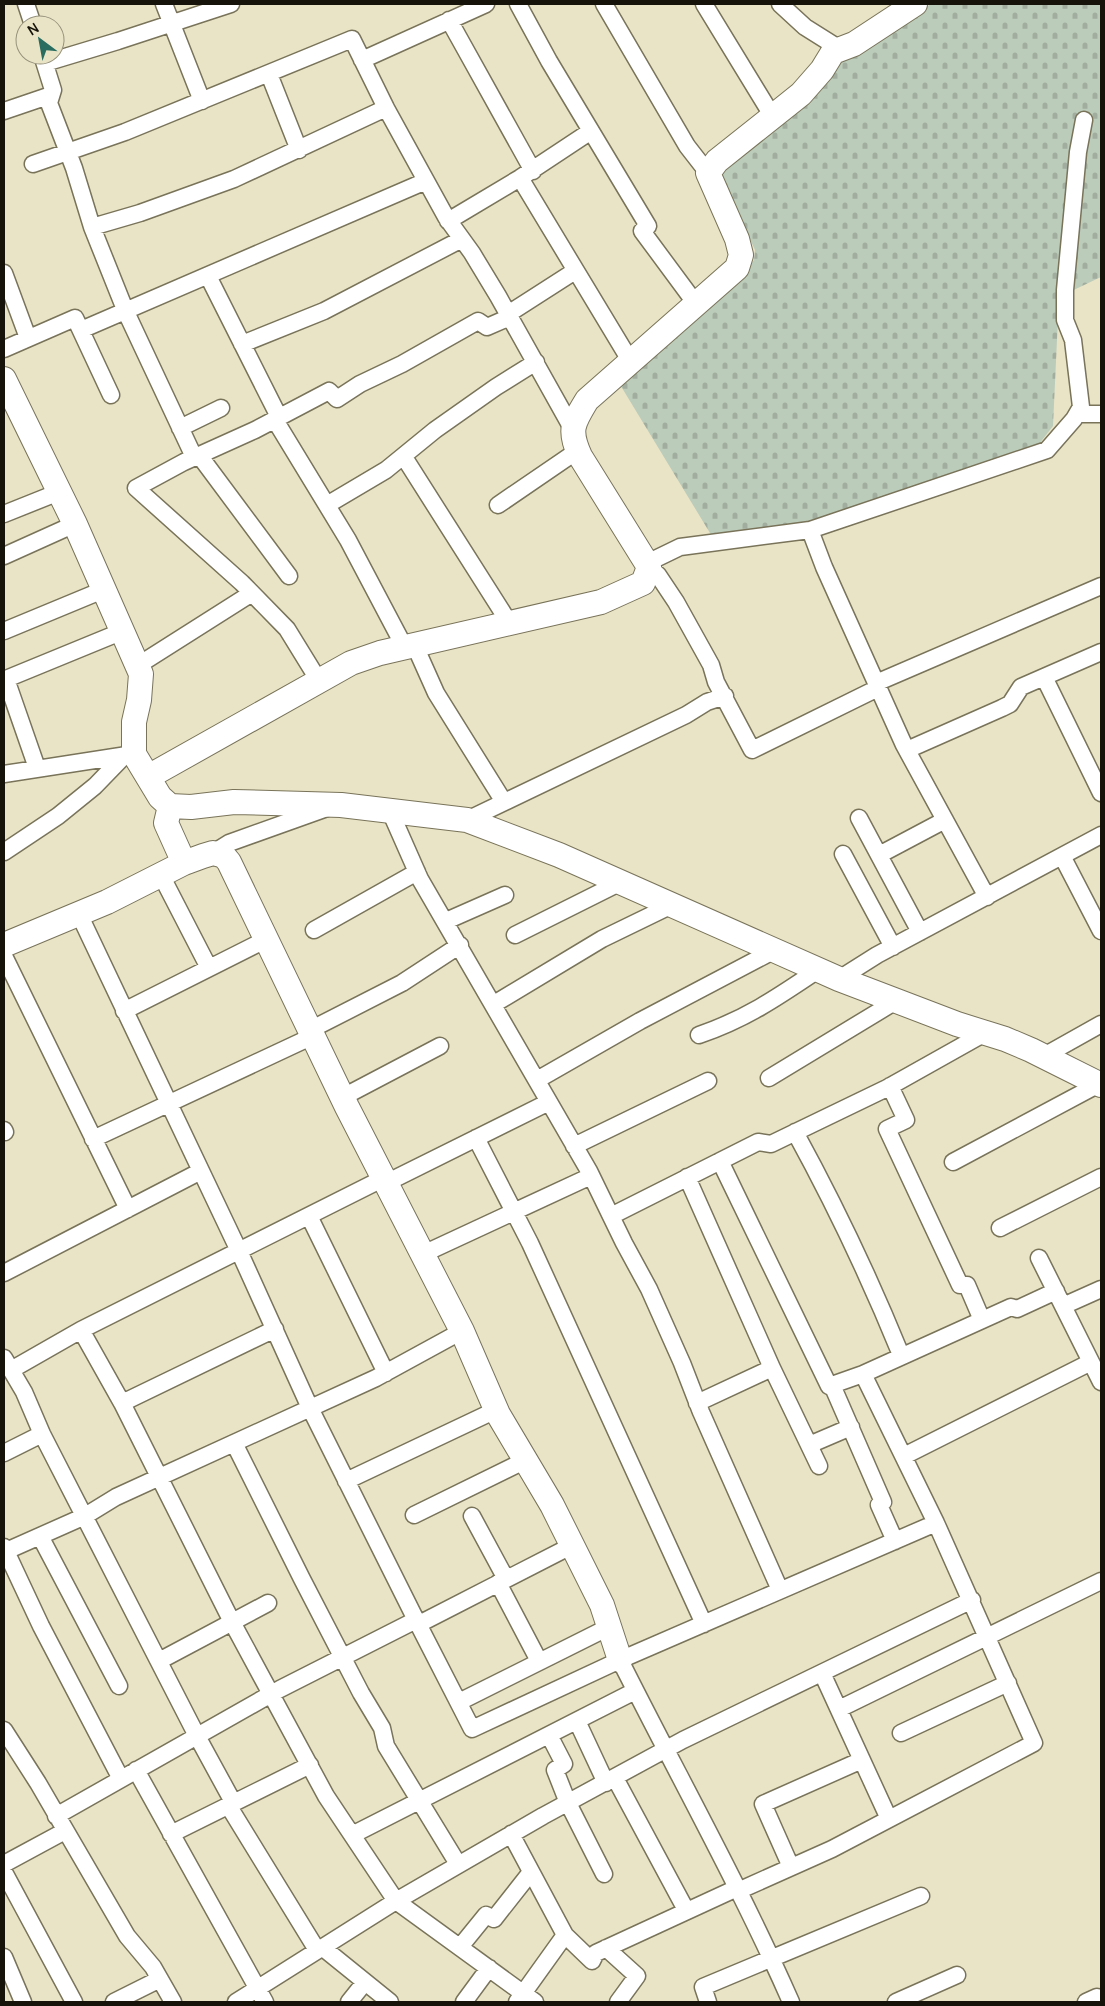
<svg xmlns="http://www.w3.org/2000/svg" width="1105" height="2006" viewBox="0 0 1105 2006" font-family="Manrope,sans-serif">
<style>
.cemetery{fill:url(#cemetery-stones)}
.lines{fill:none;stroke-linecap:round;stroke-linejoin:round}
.street-casing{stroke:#787359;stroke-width:19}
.secondary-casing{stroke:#787359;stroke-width:26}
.street{stroke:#fff;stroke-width:16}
.secondary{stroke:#fff;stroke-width:24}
</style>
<defs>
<pattern id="cemetery-stones" width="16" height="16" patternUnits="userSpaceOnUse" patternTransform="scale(1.25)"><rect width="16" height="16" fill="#bcccba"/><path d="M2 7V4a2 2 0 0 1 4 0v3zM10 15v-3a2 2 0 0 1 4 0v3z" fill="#a1ae9f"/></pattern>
</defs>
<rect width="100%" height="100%" fill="#eae4c7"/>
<path class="cemetery" d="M931 4H1101V277L1059 297 1053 426 1036 448 801 525 713 538 619 383 745 271 754 260 755 250 719 172 842 59Z"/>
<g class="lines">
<g class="street-casing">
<path id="street" d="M26 4 33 25
M164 4 202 101
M518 4 549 61 648 226 642 231 696 304
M604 4 687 146 708 173
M704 4 773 117
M780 4 805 27 840 49
M449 20 533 171
M42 55 53 90 49 103 74 168 92 227 126 312 194 457
M362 60 486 4
M45 63 118 41 231 4
M269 74 299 150
M4 111 51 95
M33 164 125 132 352 39 386 108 446 217 472 253 498 296 573 430
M520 178 631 362
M448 221 520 178 591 131
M92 227 140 213 234 179 386 108
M4 273 28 338
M208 276 279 417
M508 314 575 271
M81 330 426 181
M242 344 324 311 462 239
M4 349 75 318 111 395
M1077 414H1101
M275 420 348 540 405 648
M180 428 221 408
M199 455 289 576
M404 457 510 624
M327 505 386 470 435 430 496 387 536 362
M498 505 577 451
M4 514 59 492
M810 530 824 567 904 745 987 897
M4 556 75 524
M647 563 680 547 810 530 1047 450 1074 419 1081 407 1073 340 1065 320V290L1078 152 1084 120
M649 567 658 575 676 602 711 665 716 682 752 750 878 688
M4 631 103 590
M415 646 436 693 504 802
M137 666 252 593
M1044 677 1101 793
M319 681 287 629 242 583 136 488 184 462 255 430 329 391 337 399 360 384 402 364 478 321 487 327 510 317
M876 683 1101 586
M907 750 1002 708 1010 704 1021 687 1101 652
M37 768 6 679 123 631
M4 774 127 755
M390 811 420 879 589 1171 624 1243 649 1289 682 1363 701 1412 780 1590
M859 818 920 932
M467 820 686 715 707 702 725 696
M4 852 58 816 95 786 125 755
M213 853 229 843 327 808
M843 854 893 947
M879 855 945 820
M1062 856 1101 931
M161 875 209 968
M79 914 239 1251 310 1408 413 1614 472 1729 620 1660 936 1523
M446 921 505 895
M314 930 417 872
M515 935 621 882
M4 956 128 1209
M839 979 877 955 1101 835
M494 1004 602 939 672 905
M124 1011 267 939
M310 1030 402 983 460 945
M699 1035C746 1019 778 997 818 970
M1044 1056 1101 1024
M769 1078 896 1001
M537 1080 640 1021 775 950
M890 1086 906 1120 887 1129 960 1285H967L982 1320
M343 1097 440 1046
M4 1130 5 1132
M795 1132C835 1205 870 1279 901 1355
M476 1138 530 1243 704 1624
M93 1139 313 1036
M574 1146 708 1081
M720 1161 829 1386 863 1374 1011 1307 1017 1309 1056 1291
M953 1162 1099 1084
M687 1177 772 1368 819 1466
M386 1183 549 1102
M309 1216 386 1373
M611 1216 758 1142 771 1144 887 1088 985 1033
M1000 1228 1101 1177
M423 1254 591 1176
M1039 1258 1101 1382
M4 1273 201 1171
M1063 1306 1101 1289
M81 1330 122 1403 232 1622 326 1796 396 1901 535 2002
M4 1358 24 1392 42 1434 197 1736 233 1802
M11 1370 81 1330 384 1178
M832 1385 883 1502 879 1505 895 1541
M122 1403 275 1329
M697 1403 772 1368
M234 1443 302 1579 361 1693 382 1728 386 1746 458 1864
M809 1445 851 1427
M4 1453 42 1434
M904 1456 1091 1362
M346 1481 496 1410
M414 1515 526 1460
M472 1516 506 1579
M40 1536 119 1686
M4 1547 41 1626 121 1779
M4 1552 85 1516 116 1497 376 1378 462 1331
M498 1583 539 1661
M419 1624 573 1545
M620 1660C677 1774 740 1886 791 2002
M159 1661 268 1603
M822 1673 889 1819
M459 1702 609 1627
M839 1709 1101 1581
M577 1721 606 1783
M4 1730 38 1783 127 1936 153 1967 173 2002
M901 1733 1008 1683
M549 1735 564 1764 555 1770 568 1803 604 1874
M136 1770 265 2002
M615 1778 686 1910
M228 1805 317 1950
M56 1816 280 1689 416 1620
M171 1834 310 1765
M511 1834 565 1935 592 1961 596 1953 737 1888
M352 1835 635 1691
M4 1864 65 1831
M791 1867 763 1804 862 1760
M4 1872 74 2002
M738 1891 832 1849 1034 1743 936 1523 863 1374
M322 1947 390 2002
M460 1947 486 1915 494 1919 531 1872
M606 1948 637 1976 618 2002
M4 1957 23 2002
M114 2002 160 1979
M236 2002 396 1901 543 1816 683 1740 972 1600
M349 2002 365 1982
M464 2002 489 1968
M517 2002 565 1935
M708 2002 703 1987 921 1896
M896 2002 957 1975
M1086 2002 1097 1997"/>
</g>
<g class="secondary-casing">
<path id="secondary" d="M4 379 75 524 141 674 139 700 134 722V754L160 797 170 806 191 807 234 802 341 805 467 820 559 855 839 979 957 1024 1005 1039 1031 1050 1101 1085
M148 777 351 663 380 653 601 602 643 583 649 567 580 456C568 430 573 423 587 400L737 268 741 255 737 239 708 173 717 161 801 94 822 70 833 52 854 44 915 4
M170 806 166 823 184 863
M4 945 107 902 184 863 203 856 213 853 224 856 229 862 347 1107 462 1331 498 1414 552 1505 602 1605 620 1660"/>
</g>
<use href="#street" class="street"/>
<use href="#secondary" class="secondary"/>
</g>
<rect width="1105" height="2006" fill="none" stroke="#16140a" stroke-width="10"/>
<g transform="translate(40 40) rotate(328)"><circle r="24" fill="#eae4c7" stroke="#95917b"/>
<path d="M0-4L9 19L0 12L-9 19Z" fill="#286d60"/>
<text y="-8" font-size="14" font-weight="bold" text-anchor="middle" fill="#16140a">N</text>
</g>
</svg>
